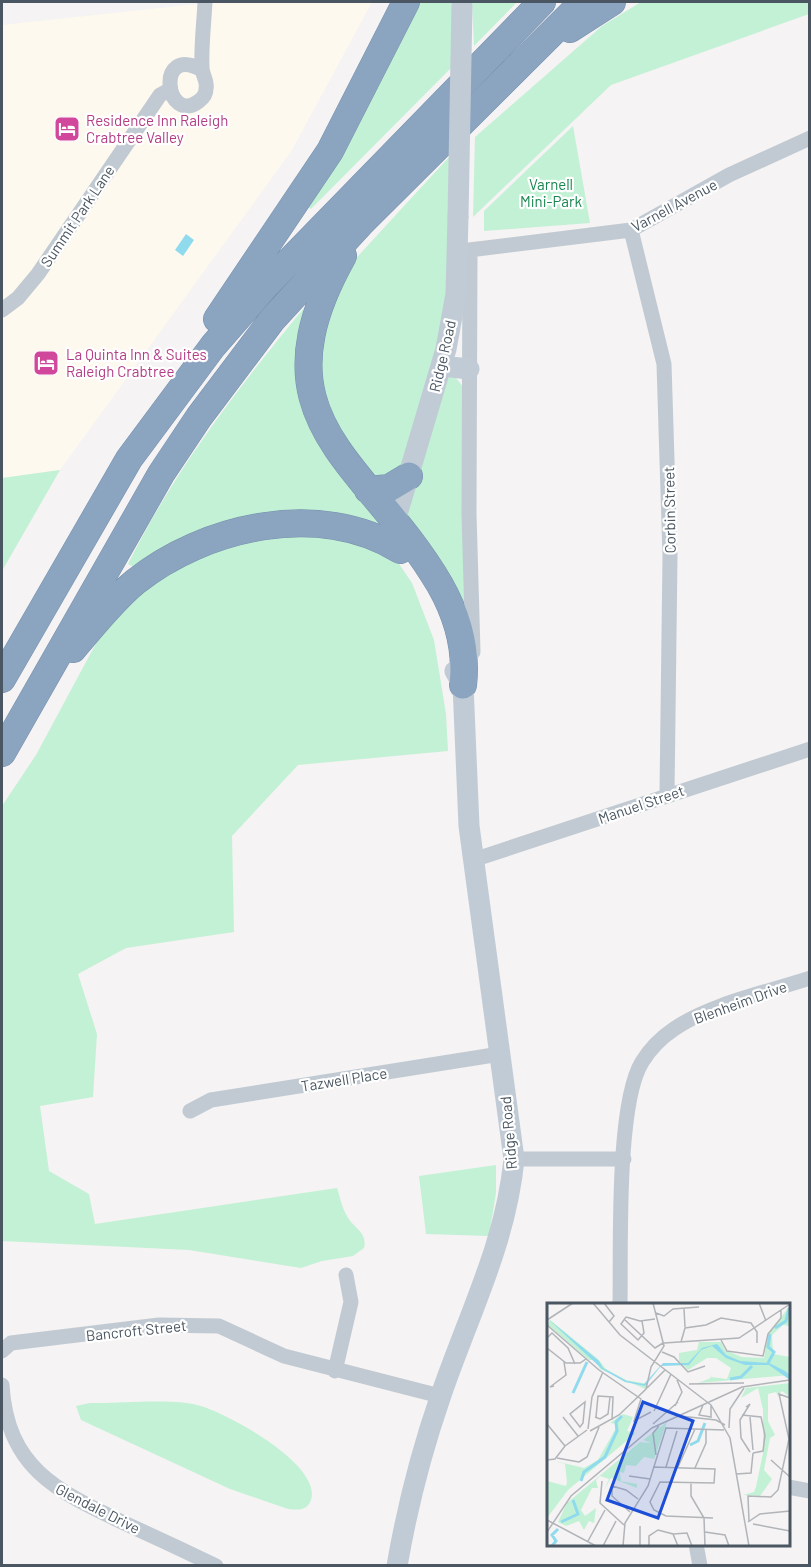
<svg xmlns="http://www.w3.org/2000/svg" width="811" height="1567" viewBox="0 0 811 1567" font-family="Barlow,sans-serif">
<style>
.commercial{fill:#fdf9ef}
.green{fill:#c3f1d5}
.water{fill:#90daee}
.lines{fill:none;stroke-linecap:round;stroke-linejoin:round}
.highway-casing{stroke:#7690ad;stroke-width:28}
.street{stroke:#c1cad2;stroke-width:15}
.secondary{stroke:#c1cbd6;stroke-width:21}
.highway{stroke:#8ba5c1;stroke-width:27}
.secondary-bridge{stroke:#c1cbd6;stroke-width:21}
.labels{text-anchor:middle;dominant-baseline:central;stroke-width:4.5;stroke-linejoin:round;paint-order:stroke}
.hotel-label{font-size:15px;fill:#b23c85;stroke:#fff;text-anchor:start}
.park-label{font-size:15px;fill:#17864f;stroke:#fff}
.street-label{font-size:15px;fill:#4a5661;stroke:#fff}
.inset-river{fill:none;stroke:#90daee;stroke-width:3}
.inset-road{fill:none;stroke:#b1b4b9;stroke-width:1.5}
.view{fill:#1d4ed8;fill-opacity:0.15;stroke:#1d4ed8;stroke-width:3}
.inset-edge{fill:none;stroke:#4a5661;stroke-width:3}
</style>
<rect width="100%" height="100%" fill="#f5f3f3"/>
<path class="commercial" d="M216 2H372L292 150 60 470 2 478V25Z"/>
<path class="green" d="M412 2H453L452 67 311 209 306 205Z
M472 2H517L474 46Z
M641 2H809V14L611 85 473 217 475 137 602 26Z
M573 126 590 223 484 231V211Z
M450 156 448 306 400 471 371 479 348 456 314 361 336 280Z
M304 308 308 311 300 351 388 523 379 532 316 519 138 569 128 564C174 471 238 388 304 308Z
M451 377 456 378 463 387 465 613 401 519 446 378Z
M60 470 2 571V478Z
M321 533 393 555 412 583 434 640 446 714 448 751 298 765 232 836 234 932 126 948 78 974 97 1034 93 1097 40 1106 49 1171 89 1194 95 1224 337 1188C340 1197 342 1208 347 1216 353 1228 368 1232 364 1248L353 1256 322 1261 301 1268 189 1250 2 1241V806L36 755 101 634 127 604 163 574 247 538Z
M496 1165V1193L489 1236 426 1234 419 1176Z
M90 1403C122 1404 175 1397 204 1407 231 1416 322 1465 311 1500 307 1511 298 1510 288 1509L230 1489 81 1420 76 1406Z"/>
<path class="water" d="M186 234 194 240 183 256 175 250Z"/>
<g class="lines">
<g class="highway-casing">
<path id="highway" d="M570 29 612 2
M343 256C250 422 366 459 440 585 457 615 467 650 463 685
M217 319 330 151 406 2
M368 490 389 488 409 476
M73 649C93 626 111 602 135 582 205 526 320 500 400 550
M2 679 129 459 213 346 267 284 542 2
M2 753 161 474 199 417 272 320 362 222 583 2"/>
</g>
<path class="street" d="M202 70C154 43 166 127 199 101 203 98 206 94 206 89 208 80 202 76 202 67 201 46 204 23 205 2
M631 230 664 364 670 556 667 794
M470 250 469 514 473 652
M461 251 631 230 729 175 810 138
M2 310 18 298 38 274 160 95 169 90
M473 860 810 749
M190 1111 211 1100 500 1054
M514 1159H624
M620 1304C621 1250 616 1104 642 1062 650 1049 662 1037 674 1029 710 1004 768 992 810 978
M2 1351 11 1343 159 1325 219 1326 284 1356 440 1396
M335 1371 351 1302 346 1275
M2 1385C7 1468 57 1491 124 1523 155 1537 185 1551 216 1566
M788 1487 810 1491
M696 1544 700 1566"/>
<path class="secondary" d="M442 366 469 369
M394 532 395 521 446 349 456 294 458 217
M397 1566C407 1508 421 1453 440 1398 467 1318 506 1244 514 1159L469 826 463 685 455 671"/>
<use href="#highway" class="highway"/>
<path class="secondary-bridge" d="M458 217 462 5"/>
</g>
<defs>
<g id="hotel-square" transform="scale(1.35)"><rect x="-9" y="-9" width="18" height="18" rx="4" fill="#d1479c" stroke="#fff"/><path d="M-6-4.5h1.5V1H6V5H4.5V3h-9V5H-6ZM-4 0a1.8 1.8 0 1 1 3.6 0ZM.5 0V-2.5h3Q6-2.5 6 0Z" fill="#fff"/></g>
</defs>
<g fill-rule="evenodd">
<use href="#hotel-square" x="67" y="129"/>
<use href="#hotel-square" x="46" y="363"/>
</g>
<g class="labels">
<g class="hotel-label">
<text x="86" y="120">Residence Inn Raleigh<tspan x="86" dy="17">Crabtree Valley</tspan></text>
<text x="66" y="354">La Quinta Inn &amp; Suites<tspan x="66" dy="17">Raleigh Crabtree</tspan></text>
</g>
<g class="park-label">
<text x="551" y="184">Varnell<tspan x="551" dy="17">Mini-Park</tspan></text>
</g>
<g class="street-label">
<text transform="translate(674 205) rotate(-28)">Varnell Avenue</text>
<text transform="translate(77 216) rotate(-56)">Summit Park Lane</text>
<text transform="translate(442 356) rotate(-77)">Ridge Road</text>
<text transform="translate(669 510) rotate(-91)">Corbin Street</text>
<text transform="translate(641 804) rotate(-19)">Manuel Street</text>
<text transform="translate(740 1002) rotate(-20)">Blenheim Drive</text>
<text transform="translate(344 1079) rotate(-9)">Tazwell Place</text>
<text transform="translate(508 1133) rotate(-95)">Ridge Road</text>
<text transform="translate(136 1330) rotate(-6)">Bancroft Street</text>
<text transform="translate(98 1508) rotate(27)">Glendale Drive</text>
</g>
</g>
<g transform="translate(547 1303)">
<rect width="243" height="243" fill="#f5f3f3"/>
<path d="M243 3V23L236 22 225 32 226 51 243 54V72L151 80 164 75 162 70 164 74 180 76 184 65 169 55H160L141 67 132 58V50L150 47 152 39H174L178 47 195 54 217 55 221 30ZM3 17 51 56 59 66 79 77 100 81 98 86 53 66 48 57H42L0 21ZM243 80V94L235 88 231 93 229 89 221 91V118L228 132 223 135 217 167 225 176 213 193 196 192 207 189 209 184 216 150V107L211 85 194 95 199 85ZM76 111 86 114 80 128 89 130 21 187 0 215V178L19 183 20 179 18 161 8 158 37 165 51 157 69 125 70 121 63 120ZM120 119 107 156 97 154 89 163 79 162 77 170 73 169 74 178 90 181V185L64 175 57 187 62 176 53 173 49 177 51 185H45L34 207 38 213 49 205 47 220 42 218 37 227 32 218 19 223 11 219 20 200 93 139 104 140 96 137Z" fill="#c3f1d5"/>
<path d="M0 15 52 58 56 65 80 78 97 81 116 60H141L155 45 170 41 179 52 193 58 222 60 238 68 243 72V77L222 62H198L179 55 165 43 154 47 142 62 114 63 98 83 78 79 55 66Z" fill="#90daee"/>
<path class="inset-river" d="M228 25 239 18 242 5M221 60 227 49 221 44 223 31M183 76 194 74 205 63M26 90 40 59M143 142 151 138 158 120M34 178 37 169 58 154 70 128 69 119 75 113M14 219 31 211 26 197M5 243 9 238 5 232 11 226"/>
<path class="inset-road" d="M46 0 73 32 164 102V114L152 112 156 102M57 0 67 13 62 19M212 0 219 18M137 6 138 24M109 10 117 13 126 6 152 4M79 14 74 21 91 37 97 30 95 18M79 14 93 18 108 16M0 17 26 0M78 17 108 45 116 40M0 22 52 67 94 96 87 118 104 109M0 35 5 30 21 45 28 61M174 37 180 48 216 53 221 31 234 15V7M134 39 138 25 159 22 174 15 204 20 210 29V40M117 40 192 35 243 1M0 45 19 60H33L39 56M115 49 127 54 141 69 158 63M142 81 197 80M7 83 3 84 19 72 17 59M100 85 118 67M38 99 36 120 33 124 23 111ZM164 102 183 135 202 243M128 103 135 89 130 77M199 104 203 101 193 117 194 135 203 149M107 108 124 71M195 112 214 114 218 132 216 148 206 150M133 113 169 117 178 122M16 114 31 133M48 114 53 116 61 111 63 94M49 114 51 93 66 94 65 117M203 114 206 147M0 121 18 143M106 121 131 99M118 125 177 127M182 125 183 106 197 85M41 126 45 94 56 69M43 128 72 112 99 86 104 64 117 43 106 0M109 152 106 130 112 123M10 155 32 159M0 157 8 156 18 143 40 127M224 157 243 174M32 159 40 154 52 124M106 164 168 166 167 180 113 179 103 199 107 207 119 213 166 215M119 164 130 128M131 164 148 126M148 165 159 140V126M189 171 204 170 206 150M82 173 103 176M55 178 53 200 77 222M144 179V193L157 215 158 243M83 209 65 193V183L79 187 91 196M0 217 49 243M202 218 201 193 224 194 231 187 242 136 232 91 243 95M201 219 213 211 243 208M206 221 243 228M0 229 24 193 105 125 195 84 243 77M158 229 178 232 182 243M126 231 140 230 145 243M41 238 58 207M56 243 69 218M76 243 78 220 101 183 119 125M93 243V223M102 243V233L111 227 126 231 131 243"/>
<path class="view" d="M96 99 146 118 111 215 60 197Z"/>
<rect width="243" height="243" class="inset-edge"/>
</g>
<rect width="811" height="1567" fill="none" stroke="#4a5661" stroke-width="6"/>
</svg>
